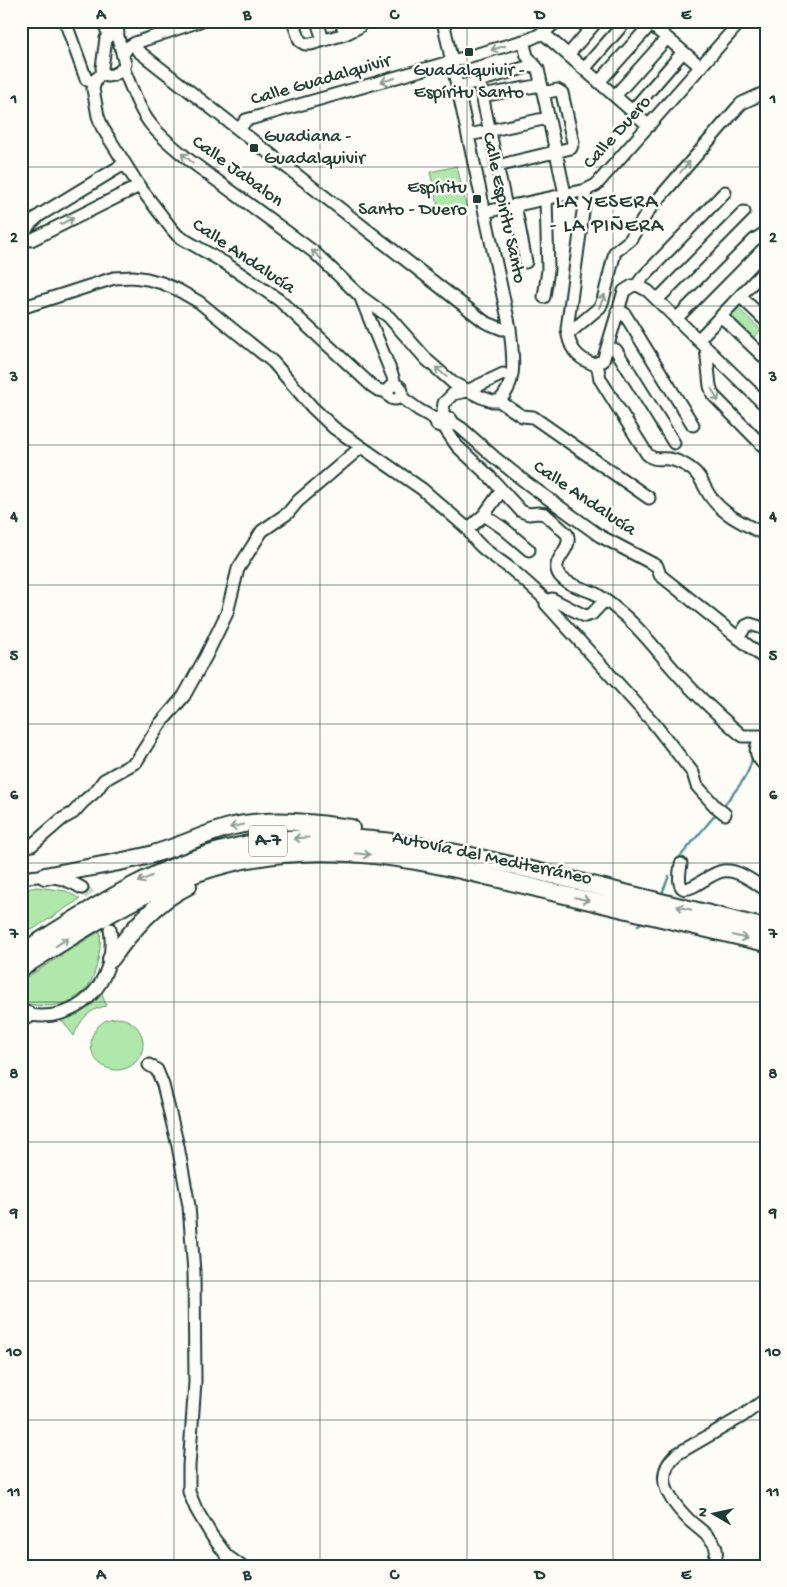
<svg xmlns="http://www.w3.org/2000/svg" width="787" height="1587" viewBox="0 0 787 1587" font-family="'Gochi Hand',sans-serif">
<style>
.green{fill:#b0e7aa;stroke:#68926f}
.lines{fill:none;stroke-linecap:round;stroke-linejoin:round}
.stream{stroke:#579396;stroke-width:2.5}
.minor-tunnel{stroke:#d1d6d0;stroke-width:11;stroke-dasharray:11 5.5;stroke-linecap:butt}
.minor-casing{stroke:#1f3d34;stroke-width:15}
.highway-casing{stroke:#1f3d34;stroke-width:20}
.minor{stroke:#fdfcf7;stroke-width:11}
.highway{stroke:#fdfcf7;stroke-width:16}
.oneway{stroke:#8e9c96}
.grid{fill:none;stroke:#1f3d34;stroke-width:1;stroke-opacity:0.55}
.poi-dot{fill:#1f3d34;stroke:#fdfcf7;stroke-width:2}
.labels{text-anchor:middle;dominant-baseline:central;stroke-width:5;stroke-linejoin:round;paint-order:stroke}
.shield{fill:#fdfcf7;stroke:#62766e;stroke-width:1}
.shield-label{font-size:18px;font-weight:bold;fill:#1f3d34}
.poi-label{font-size:19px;fill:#1f3d34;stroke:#fdfcf7}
.street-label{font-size:19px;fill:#1f3d34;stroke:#fdfcf7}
.quarter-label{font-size:21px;letter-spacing:1px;fill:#1f3d34;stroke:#fdfcf7}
.neatline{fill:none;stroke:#1f3d34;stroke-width:2}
.grid-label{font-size:16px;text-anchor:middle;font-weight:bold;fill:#1f3d34}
</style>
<rect width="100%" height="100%" fill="#fdfcf7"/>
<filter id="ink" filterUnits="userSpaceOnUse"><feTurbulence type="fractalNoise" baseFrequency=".02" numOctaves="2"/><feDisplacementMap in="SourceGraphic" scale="10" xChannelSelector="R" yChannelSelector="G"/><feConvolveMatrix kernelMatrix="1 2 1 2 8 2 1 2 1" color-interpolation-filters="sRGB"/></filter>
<g filter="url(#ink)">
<path class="green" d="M457 166 467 209 440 215 430 172Z
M737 307 761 330 752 339 729 317V315Z
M37 887 66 891 80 899 21 937V890Z
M100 931C102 947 97 974 87 988 81 996 67 1003 57 1005 45 1007 33 1005 21 1003V981Z
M101 991 106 1006C89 1009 80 1020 74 1036L64 1023 57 1019Z
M91 1044a26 26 0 1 1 52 0a26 26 0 1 1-52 0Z"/>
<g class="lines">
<path class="stream" d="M722 808C733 792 752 775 752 755
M679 858 716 814
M661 896 669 876
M638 925 644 921"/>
<path class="minor-tunnel" d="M82 888 90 895 102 909"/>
<g class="minor-casing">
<path id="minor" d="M65 21 86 79 94 83
M103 21 109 35
M293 21 300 41 305 44H311L345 34 359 27 361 21
M317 21 323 40
M341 21 345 34
M443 21 510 328C512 352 519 382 499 401
M647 21 701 67
M543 33 649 126
M523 41 527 56 538 69 565 194
M135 43 138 51 142 54 485 322 502 329 510 328
M123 54 128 47 135 43 200 21
M568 55 597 21
M123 68C131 85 137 106 149 122 159 136 175 148 189 160L314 252 360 296 389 317 427 360 453 383 481 397 492 401H499L522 416 533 417 649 498
M584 69 626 21
M103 73 96 79 93 89 98 116 102 127 139 186 171 228 178 236 225 263 279 300 372 386 378 390 387 392
M103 73 107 76C115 75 122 72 125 64L118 37 117 21
M103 73 102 68 106 38 111 34 118 37
M479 81 506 207
M599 82 651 24
M458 87 534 65
M482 96 541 85
M615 96 667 38
M632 111 683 52
M239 130 246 120 530 39 543 33 557 21
M469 135 548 118
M497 166 571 148 573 142 562 93 557 90 543 93
M586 190 567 329C569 347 576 358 593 364L603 361 624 291 632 286 637 285
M515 205 526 262
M485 212 586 190 596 185 741 21
M24 237 31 240 139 186
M21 240 29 225 40 215 124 164
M637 285 648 291 766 406
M637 285 642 278 725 192
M740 296 766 321
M544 297 548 270 546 199
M361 298 393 377 395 385
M657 300 744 212
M21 308 114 278 133 277 147 279 162 283 178 290 199 302 273 362 312 407 334 428 422 489 468 529C476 547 496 557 511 569 523 579 535 590 547 601
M617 311 624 313 693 425
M721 316 766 359
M676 319 754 240 766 232
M568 334 600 307 603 300 615 252 630 240 649 210 738 107 742 103 766 92
M698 340 766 269
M608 347 616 350 674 443
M706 348 710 386 713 395 766 449
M597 363 600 379 647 454C654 461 660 458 669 459 676 460 684 464 690 468 701 475 703 486 710 496 723 515 745 524 764 534L766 538
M388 392a7 7 0 1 1 14 0a7 7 0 1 1-14 0Z
M401 397 419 410 435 419
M440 417 450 418 452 421 451 425 448 427 437 425 435 419Z
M442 417 444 403 453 394 467 391 503 374
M452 422 461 428 494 457 528 484 600 536 657 566 660 575 766 660
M444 427 457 446 490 477 521 511 529 514 538 513 545 514 567 534C574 550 548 560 560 576 569 587 586 588 598 595 607 601 616 608 625 616 643 632 658 652 674 670 694 693 717 714 740 734L743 736H766
M484 515 503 528 529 550
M468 529 484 515 502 490
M605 600 592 614 585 616 552 599 548 600 546 604 652 721 693 773 697 786 715 806 725 814
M738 638 746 626 750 624 766 629
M762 737C753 748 755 757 766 766
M21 848 32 845 62 819 73 813 83 802 96 791 104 780 136 762 160 724 184 696 206 656 227 613 238 569 262 531 288 513 298 501 360 448
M681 864C672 914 705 873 723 871 738 869 754 882 766 890
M21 879C43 872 64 877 82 888
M21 1013C76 1028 119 983 110 929
M149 1065 157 1070 163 1085 178 1146 189 1206 194 1272 195 1382 189 1466V1492L196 1509 212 1536 227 1556 241 1566
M710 1566C729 1545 701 1532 689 1520 669 1500 652 1476 677 1454L741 1417 766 1399"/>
</g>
<g class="highway-casing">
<path id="highway" d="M45 876C79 869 113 864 146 856 174 849 199 836 226 828 266 817 309 822 351 828
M21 953C87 912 151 868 227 849 338 820 452 851 560 877 628 894 697 911 766 928
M111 959C131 931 156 901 188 886
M21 968C86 927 152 883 227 864 336 835 442 865 548 891 621 908 693 926 766 943
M21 1016 28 1015"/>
</g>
<use href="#minor" class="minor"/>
<use href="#highway" class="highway"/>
</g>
<defs><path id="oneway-shaft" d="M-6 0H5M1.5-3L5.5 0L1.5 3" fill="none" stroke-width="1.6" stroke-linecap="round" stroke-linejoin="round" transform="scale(1.25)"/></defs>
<g class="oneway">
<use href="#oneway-shaft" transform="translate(498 48) rotate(163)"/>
<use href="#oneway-shaft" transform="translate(388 80) rotate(165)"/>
<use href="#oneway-shaft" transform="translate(187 158) rotate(-141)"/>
<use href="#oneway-shaft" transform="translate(685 167) rotate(-49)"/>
<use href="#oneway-shaft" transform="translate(67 221) rotate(-26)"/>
<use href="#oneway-shaft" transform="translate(317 255) rotate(-138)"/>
<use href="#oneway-shaft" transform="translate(602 301) rotate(-67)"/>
<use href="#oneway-shaft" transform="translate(441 372) rotate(-139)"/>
<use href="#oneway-shaft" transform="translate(715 395) rotate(62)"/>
<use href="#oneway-shaft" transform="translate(237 826) rotate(169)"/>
<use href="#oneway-shaft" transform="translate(301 838) rotate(177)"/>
<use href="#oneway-shaft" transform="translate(363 854) rotate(6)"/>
<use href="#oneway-shaft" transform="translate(145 879) rotate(155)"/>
<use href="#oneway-shaft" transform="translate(582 899) rotate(14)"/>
<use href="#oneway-shaft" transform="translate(684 908) rotate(-166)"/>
<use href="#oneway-shaft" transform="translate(740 937) rotate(14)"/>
<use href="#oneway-shaft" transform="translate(62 942) rotate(-33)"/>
</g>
</g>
<path class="grid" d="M174 21V1566M320 21V1566M467 21V1566M613 21V1566M21 167H766M21 306H766M21 445H766M21 585H766M21 724H766M21 863H766M21 1002H766M21 1142H766M21 1281H766M21 1420H766"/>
<g class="poi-dot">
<rect x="464" y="47" width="10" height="10" rx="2.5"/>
<rect x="249" y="143" width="10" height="10" rx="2.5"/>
<rect x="472" y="194" width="10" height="10" rx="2.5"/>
</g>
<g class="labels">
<rect class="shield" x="249" y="825.5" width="38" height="31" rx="4"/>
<g class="shield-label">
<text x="268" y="841">A-7</text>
</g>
<g class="poi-label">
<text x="469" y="71">Guadalquivir -<tspan x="469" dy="22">Espíritu Santo</tspan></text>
<text x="264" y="137" text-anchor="start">Guadiana -<tspan x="264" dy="22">Guadalquivir</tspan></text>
<text x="467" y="188" text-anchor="end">Espíritu<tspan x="467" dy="22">Santo - Duero</tspan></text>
</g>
<g class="street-label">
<text transform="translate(321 81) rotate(-16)">Calle Guadalquivir</text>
<text transform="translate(618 133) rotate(-48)">Calle Duero</text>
<text transform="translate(237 172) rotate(36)">Calle Jabalon</text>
<text transform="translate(503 208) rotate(78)">Calle Espiritu Santo</text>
<text transform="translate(243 257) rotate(34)">Calle Andalucía</text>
<text transform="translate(584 499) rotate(34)">Calle Andalucía</text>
<text transform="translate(492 859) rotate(12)">Autovía del Mediterráneo</text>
</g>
<g class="quarter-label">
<text x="607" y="203">LA YESERA<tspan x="607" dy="24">- LA PIÑERA</tspan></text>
</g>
</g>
<rect width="787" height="1587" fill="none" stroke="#fdfcf7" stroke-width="55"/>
<g transform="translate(714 1514) rotate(279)" stroke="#fdfcf7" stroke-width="4" paint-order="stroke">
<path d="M0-4L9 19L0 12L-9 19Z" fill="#1f3d34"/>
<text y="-8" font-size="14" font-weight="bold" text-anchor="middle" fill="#1f3d34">N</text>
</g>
<rect x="28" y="28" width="732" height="1532" class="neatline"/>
<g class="grid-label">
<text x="101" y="19">A</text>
<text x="247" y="19">B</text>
<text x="394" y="19">C</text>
<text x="540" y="19">D</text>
<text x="686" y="19">E</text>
<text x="14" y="103">1</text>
<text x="773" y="103">1</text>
<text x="14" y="242">2</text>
<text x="773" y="242">2</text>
<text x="14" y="381">3</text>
<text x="773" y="381">3</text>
<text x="14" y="521">4</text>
<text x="773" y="521">4</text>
<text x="14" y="660">5</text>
<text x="773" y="660">5</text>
<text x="14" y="799">6</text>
<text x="773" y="799">6</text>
<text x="14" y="938">7</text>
<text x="773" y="938">7</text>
<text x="14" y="1078">8</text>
<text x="773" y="1078">8</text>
<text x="14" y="1217">9</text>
<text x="773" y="1217">9</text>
<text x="14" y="1356">10</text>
<text x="773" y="1356">10</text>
<text x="14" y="1496">11</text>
<text x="773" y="1496">11</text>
<text x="101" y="1579">A</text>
<text x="247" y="1579">B</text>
<text x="394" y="1579">C</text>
<text x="540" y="1579">D</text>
<text x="686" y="1579">E</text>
</g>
</svg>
